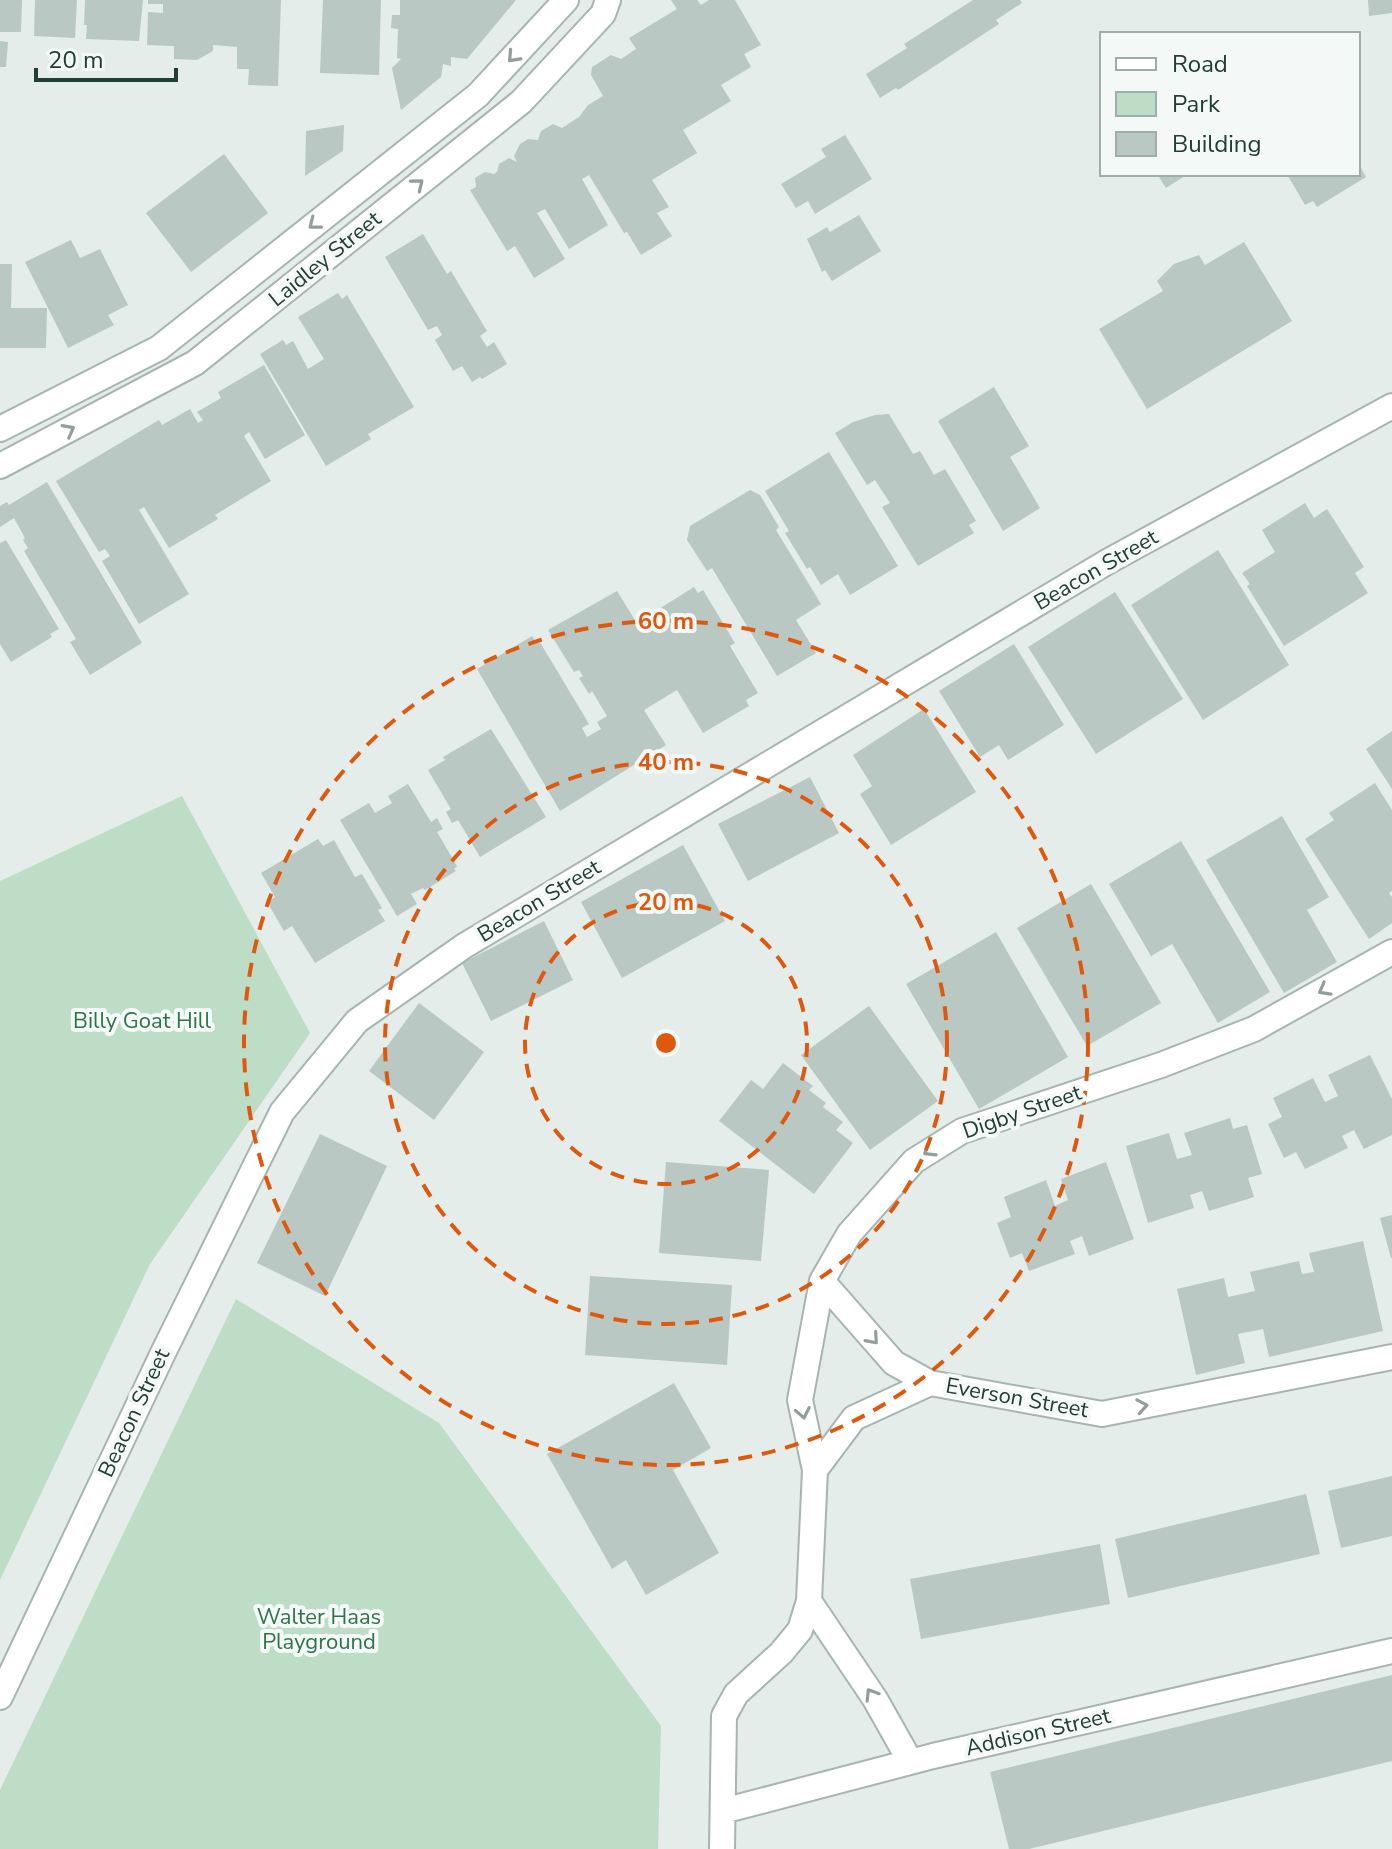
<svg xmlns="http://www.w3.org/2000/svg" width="1392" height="1849" viewBox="0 0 1392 1849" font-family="'Nunito Sans',sans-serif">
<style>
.green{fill:#bdddc6}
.building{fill:#b9c8c2}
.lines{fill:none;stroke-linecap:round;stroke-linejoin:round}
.minor-casing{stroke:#a6b5b0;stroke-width:28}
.minor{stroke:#fff;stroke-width:24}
.oneway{stroke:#919e9b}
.ring{fill:none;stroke:#de580e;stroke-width:4;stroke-dasharray:14 10}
.labels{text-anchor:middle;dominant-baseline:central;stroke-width:8;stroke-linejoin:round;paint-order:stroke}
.street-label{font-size:22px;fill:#233e37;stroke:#f4f9f7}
.park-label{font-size:22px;fill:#2f7449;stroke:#f4f9f7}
.centre{fill:#de580e;stroke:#f4f9f7;stroke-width:4}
.ring-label{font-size:24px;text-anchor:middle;font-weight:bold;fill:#de580e;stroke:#f4f9f7;stroke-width:8;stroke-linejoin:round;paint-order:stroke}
</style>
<rect width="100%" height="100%" fill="#e4ede9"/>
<path class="green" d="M182 796 310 1033 150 1264 0 1580V881Z
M236 1299 439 1423 661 1726 658 1849H0V1790Z"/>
<path class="building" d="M0 0H22L21 32H0Z
M35 0H77L75 38 34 36Z
M85 0H143L139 41 86 39 87 25H84Z
M148 0H281L278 86 248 85 249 69H237V47L213 45V51L197 60 174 59V46L147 45 148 12 163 13V4H148Z
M323 0H381L379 75 320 73Z
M400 0H516L467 59 451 57V66L443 64 441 77 401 110 392 68 401 59 397 58 398 29 391 28 392 15H400Z
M671 0H697L701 5 709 0H735L761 45 744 54 751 67 721 85 731 101 683 130 697 153 652 180 669 207 657 213 672 236 641 255 627 232 624 233 589 175 582 179 608 225 569 249 545 209 537 213 565 259 534 278 515 246 507 251 470 190 476 187 475 178 485 172 494 174 497 172 499 164 509 158 517 162 514 156 520 144 528 139 538 140 541 131 553 124 562 128 579 117 588 105 603 96 591 75 592 67 611 55 621 59 636 49 629 38 677 9Z
M973 0H1020L1022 3 996 20 999 24 898 90 896 88 880 98 866 74 907 48 904 44Z
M1368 0H1392V13L1369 16Z
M0 41 8 42 6 67H0Z
M344 125 343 151 305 176 306 131Z
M845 135 872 179 815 214 808 201 796 208 781 184 826 157 821 149Z
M224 154 268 213 191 272 146 213Z
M1358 163 1366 177 1317 207 1313 201 1305 205 1287 174H1358Z
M1157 174H1188L1166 188Z
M859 215 881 251 832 281 825 270 822 272 807 239 827 227 830 232Z
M423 234 447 274 451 271 487 331 480 336 487 347 494 342 507 364 482 379 480 377 472 382 462 366 453 371 435 340 442 335 437 326 428 330 385 257Z
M71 240 80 258 100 249 128 305 108 315 114 325 68 348 25 262Z
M1244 242 1292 321 1147 409 1099 329 1163 291 1157 281 1174 264 1199 255 1205 265Z
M0 264H12L11 308H47L46 348H0Z
M338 293 342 299 347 295 414 407 368 434 371 439 326 466 260 354 283 340 286 345 293 341 308 369 324 359 298 317Z
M264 365 305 435 265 459 249 432 244 436 271 481 215 515 218 519 169 548 144 507 139 510 189 594 139 624 102 561 110 556 105 549 99 552 56 481 159 420 162 425 190 409 198 423 203 420 197 412 221 398 218 392Z
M994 387 1029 446 1010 457 1040 508 1003 531 938 421Z
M889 414 913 454 920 451 934 475 945 469 976 521 969 525 974 533 918 566 882 507 890 503 875 480 867 485 835 433 853 422 875 415Z
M829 452 898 566 850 595 838 574 821 585 810 567 807 569 785 533 789 531 765 491Z
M47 482 142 643 90 675 70 642 76 639 24 551 28 548 23 540 25 538 14 518 0 527V506L7 502 9 505Z
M750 490 760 495 779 527 776 530 821 604 796 620 816 653 777 676 712 568 707 571 687 540 690 526Z
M1305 503 1314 518 1327 509 1364 567 1355 573 1368 593 1284 646 1247 586 1250 584 1242 573 1275 552 1262 530Z
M6 540 59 629 50 634 52 637 11 662 0 644V543Z
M1218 550 1289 665 1203 720 1131 605Z
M694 587 698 593 703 590 735 643 730 646 758 693 746 700 749 706 703 733 677 690 644 710 666 745 560 811 477 669 532 636 535 641 538 639 589 724 582 728 587 737 601 729 597 722 607 716 592 691 589 694 579 678 583 676 579 670 574 672 548 630 617 591 640 628 646 625 643 619Z
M1115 592 1183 699 1096 754 1028 647Z
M1014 644 1064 725 1008 760 999 745 980 757 939 691Z
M924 709 976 792 891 845 860 794 872 786 853 755Z
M491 729 546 817 480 857 458 820 452 823 446 812 451 809 428 770 445 760 443 757Z
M1392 731V789L1366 749Z
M810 777 839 833 748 881 718 824Z
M1375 783 1392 810V891L1389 893 1392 897V923L1369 939 1305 839 1334 820 1329 813Z
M408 784 431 822 437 818 443 829 437 832 457 866 454 869 456 871 425 890 423 888 411 894 417 904 397 916 340 820 369 803 375 813 392 803 388 796Z
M1282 816 1329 897 1307 910 1337 962 1284 993 1206 860Z
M318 839 323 846 334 840 355 877 362 874 382 908 378 910 385 921 315 963 292 926 284 931 267 902 275 897 261 873Z
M1181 841 1270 992 1218 1023 1172 944 1151 956 1109 884Z
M683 845 725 921 622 978 581 902Z
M1091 884 1161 1003 1087 1046 1017 928Z
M544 921 573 980 491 1021 462 963Z
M996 932 1068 1057 979 1109 906 984Z
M419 1003 484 1052 434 1120 369 1071Z
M869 1006 938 1101 870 1150 801 1055Z
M1370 1055 1392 1099V1135L1364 1149 1354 1130 1342 1136 1348 1148 1305 1169 1296 1152 1284 1158 1268 1124 1282 1117 1273 1098 1313 1078 1325 1102 1338 1096 1328 1075Z
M783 1063 813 1086 809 1090 826 1103 823 1107 843 1122 836 1130 853 1143 814 1194 719 1121 751 1080 763 1089Z
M1230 1118 1233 1129 1247 1125 1262 1174 1248 1178 1254 1197 1209 1211 1202 1191 1190 1195 1194 1208 1148 1223 1126 1146 1169 1133 1177 1159 1192 1155 1184 1133Z
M320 1134 387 1166 325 1296 257 1263Z
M666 1162 769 1170 761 1261 659 1253Z
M1106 1162 1134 1239 1089 1256 1082 1236 1070 1241 1075 1254 1029 1271 1022 1253 1010 1258 997 1223 1011 1217 1004 1197 1046 1180 1055 1206 1068 1200 1061 1179Z
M1392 1215V1258H1391L1380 1218Z
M1363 1241 1383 1331 1269 1357 1263 1329 1238 1334 1245 1363 1196 1375 1177 1289 1224 1278 1228 1297 1255 1291 1250 1272 1299 1261 1302 1274 1314 1272 1309 1253Z
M590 1276 732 1285 727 1365 585 1355Z
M674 1383 711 1448 673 1470 719 1553 646 1595 626 1560 612 1569 547 1454Z
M1392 1476V1536L1341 1548 1328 1491Z
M1306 1494 1320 1554 1128 1598 1115 1539Z
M1100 1544 1110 1604 921 1639 910 1579Z
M1392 1675V1761L1029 1849H1009L990 1772Z"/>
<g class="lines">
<g class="minor-casing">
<path id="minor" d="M0 429 159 348 478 95 566 0
M0 466 195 363 521 102 603 14 608 0
M822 1281 894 1363 930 1383 1102 1414 1392 1357
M815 1470 854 1418 930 1383
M809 1601 875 1699 910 1761
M0 1697 164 1351 282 1112 357 1021 464 946 1107 562 1392 406
M723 1811 933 1756 1392 1651
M722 1849 724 1716 736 1694 781 1653 800 1630 809 1601 815 1470 800 1400 822 1281 849 1234 914 1161 962 1131 1161 1065 1254 1029 1392 952"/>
</g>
<use href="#minor" class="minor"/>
</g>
<defs><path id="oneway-chevron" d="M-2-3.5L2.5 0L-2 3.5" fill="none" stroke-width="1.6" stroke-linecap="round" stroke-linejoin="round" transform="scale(2)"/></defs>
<g class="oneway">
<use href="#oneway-chevron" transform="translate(513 57) rotate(133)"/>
<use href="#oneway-chevron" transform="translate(418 184) rotate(-39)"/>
<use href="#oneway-chevron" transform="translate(314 224) rotate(142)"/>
<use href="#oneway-chevron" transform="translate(69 430) rotate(-28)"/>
<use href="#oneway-chevron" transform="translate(1324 990) rotate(151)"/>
<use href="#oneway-chevron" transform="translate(929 1151) rotate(148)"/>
<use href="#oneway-chevron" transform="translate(873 1339) rotate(49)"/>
<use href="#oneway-chevron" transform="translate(1142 1406) rotate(-10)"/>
<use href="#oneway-chevron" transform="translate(803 1413) rotate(79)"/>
<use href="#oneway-chevron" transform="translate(871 1694) rotate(-122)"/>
</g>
<g class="ring">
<circle cx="666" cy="1043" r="141"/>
<circle cx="666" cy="1043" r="281"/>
<circle cx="666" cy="1043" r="422"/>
</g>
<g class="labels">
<g class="street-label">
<text transform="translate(325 259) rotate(-39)">Laidley Street</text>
<text transform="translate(1096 570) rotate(-30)">Beacon Street</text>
<text transform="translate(539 901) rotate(-31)">Beacon Street</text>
<text transform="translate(1022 1112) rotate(-19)">Digby Street</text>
<text transform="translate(1017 1398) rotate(10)">Everson Street</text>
<text transform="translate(134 1413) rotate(-65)">Beacon Street</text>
<text transform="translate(1038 1732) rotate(-13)">Addison Street</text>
</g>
<g class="park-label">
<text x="142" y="1021">Billy Goat Hill</text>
<text x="319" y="1617">Walter Haas<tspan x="319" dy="25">Playground</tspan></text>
</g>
</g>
<circle cx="666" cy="1043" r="12" class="centre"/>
<g class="ring-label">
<text x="666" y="629">60 m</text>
<text x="666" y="770">40 m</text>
<text x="666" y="910">20 m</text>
</g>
<rect x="1100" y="32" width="260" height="144" fill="#f4f9f7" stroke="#a0aeaa" stroke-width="2"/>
<rect x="1116" y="58" width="40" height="12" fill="#ffffff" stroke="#a0aeaa" stroke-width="2"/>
<text x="1172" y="72" font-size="24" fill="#233e37">Road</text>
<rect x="1116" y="92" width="40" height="24" fill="#bdddc6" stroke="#a0aeaa" stroke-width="2"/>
<text x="1172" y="112" font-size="24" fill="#233e37">Park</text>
<rect x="1116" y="132" width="40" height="24" fill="#b9c8c2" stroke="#a0aeaa" stroke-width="2"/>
<text x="1172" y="152" font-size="24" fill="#233e37">Building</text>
<path d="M36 68v12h140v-12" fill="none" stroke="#233e37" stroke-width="4"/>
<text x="48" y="68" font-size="24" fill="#233e37" stroke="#f4f9f7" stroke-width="6" paint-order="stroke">20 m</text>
</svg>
